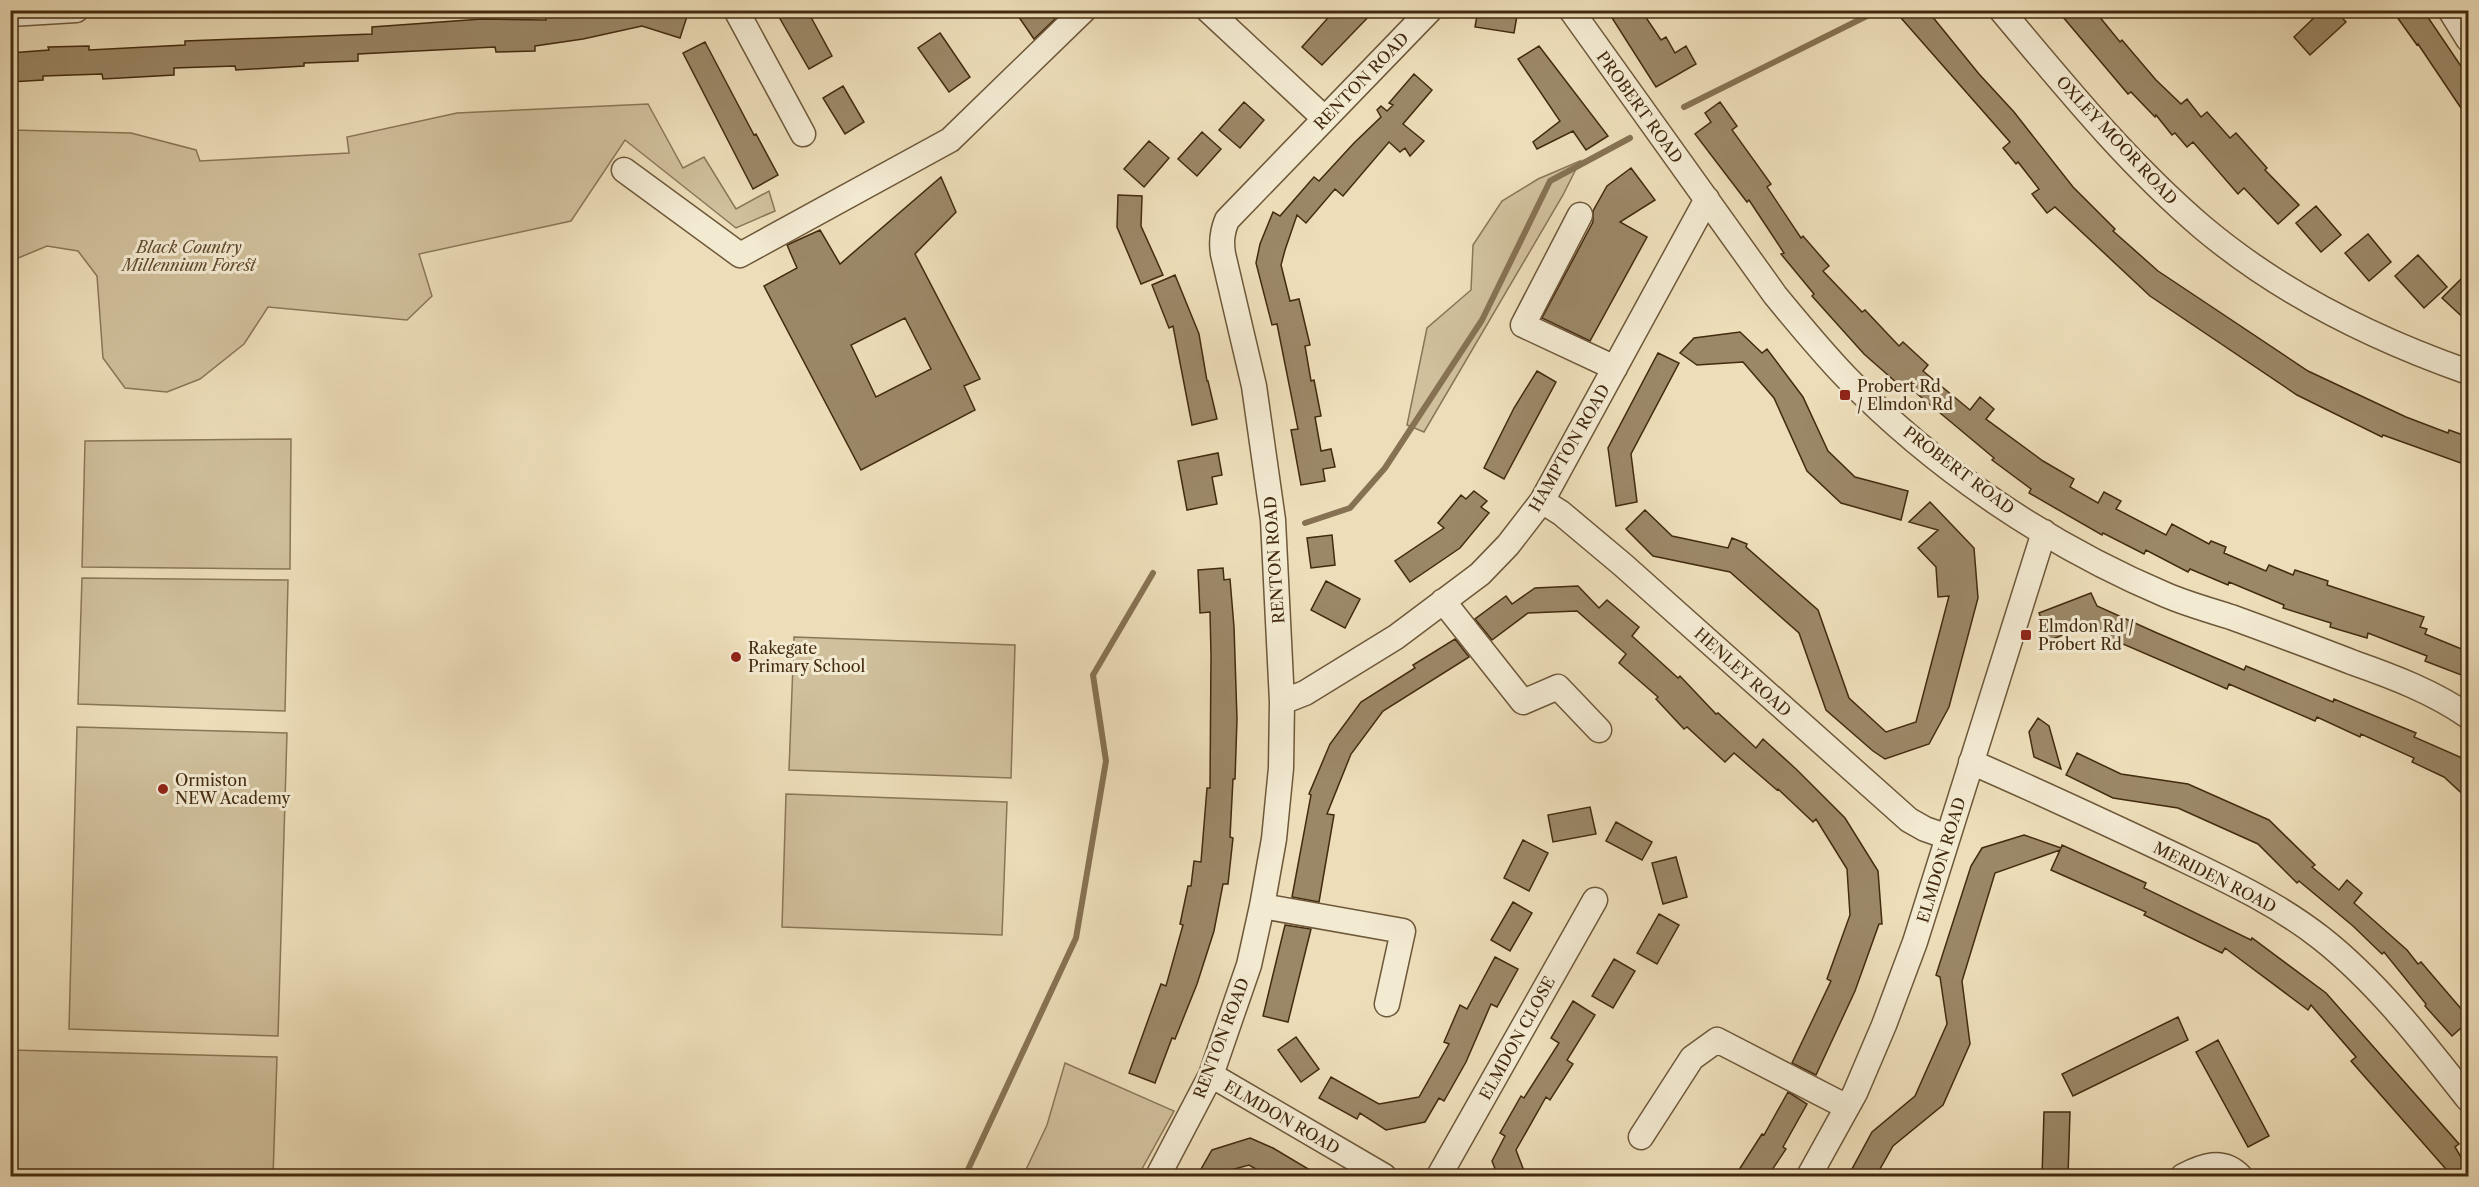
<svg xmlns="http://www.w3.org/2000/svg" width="2479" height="1187" viewBox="0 0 2479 1187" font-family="'Libre Caslon Text',serif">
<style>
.green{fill:#d0c09c;stroke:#8a7656;stroke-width:1.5}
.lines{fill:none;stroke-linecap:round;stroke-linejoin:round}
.stream{stroke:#867252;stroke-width:6}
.building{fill:#9b8867;stroke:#432b0f;stroke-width:1.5;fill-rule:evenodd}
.minor-casing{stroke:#6e583a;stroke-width:27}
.minor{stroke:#f3ead2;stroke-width:24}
.poi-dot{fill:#8f2418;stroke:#f3ead2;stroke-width:2}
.labels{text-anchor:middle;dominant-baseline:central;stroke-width:6;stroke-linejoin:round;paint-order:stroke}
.street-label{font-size:16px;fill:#432b0f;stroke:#f3ead2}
.park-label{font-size:16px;font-style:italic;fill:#5f492b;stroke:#f3ead2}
.poi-label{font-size:16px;fill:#432b0f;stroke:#f3ead2;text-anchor:start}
</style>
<rect width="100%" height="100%" fill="#eddeb9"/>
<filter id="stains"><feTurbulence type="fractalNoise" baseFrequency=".00333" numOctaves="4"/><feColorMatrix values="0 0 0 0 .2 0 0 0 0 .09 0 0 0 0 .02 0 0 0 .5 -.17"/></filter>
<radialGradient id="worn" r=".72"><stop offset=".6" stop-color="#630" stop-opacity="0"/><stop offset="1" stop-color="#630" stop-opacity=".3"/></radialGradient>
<path class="green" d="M648 104 683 168 704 157 736 209 769 191 775 211 736 228 625 140 571 221 419 254 432 296 407 320 268 307 244 344 200 379 167 392 125 388 103 358 97 276 78 251 47 246 11 261V130L131 133 196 150 200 161 349 153 347 137 457 113Z
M1580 161 1563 195 1424 432 1407 425 1427 328 1471 290 1473 245 1502 201 1538 179Z
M291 439 290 569 82 567 85 441Z
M82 578 288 580 285 711 78 704Z
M794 637 1015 645 1011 778 789 770Z
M77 727 287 733 278 1036 69 1029Z
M786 794 1007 802 1002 935 782 927Z
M11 1050 277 1057 273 1176H11Z
M1065 1063 1174 1111 1138 1176H1023L1047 1125Z"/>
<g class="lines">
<path class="stream" d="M1684 107 1879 10
M1305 523 1350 508 1385 468 1482 320 1550 181 1630 138
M965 1176 1076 938 1106 761 1093 675 1153 573"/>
</g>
<path class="building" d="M573 10H689L680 38 642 26 583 39 535 46V51L496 52 495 47 358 54V61L304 63V66L236 70 235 66 174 68V75L103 79 102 74 43 76V80L10 82V53L49 50 48 47 89 46V50L185 45V41L372 34V27L482 19 546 20 545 14Z
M775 10H807L832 56 809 69Z
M1014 10H1048L1055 19 1034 39Z
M1335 10H1375L1322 65 1302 47Z
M1478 10H1518L1514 33 1475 27Z
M1607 10H1641L1661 40 1666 37 1675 53 1686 46 1696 64 1656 87Z
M1894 10H1927L1979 74 2014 112 2073 187 2115 229 2113 231 2158 271 2308 371 2406 417 2448 433 2449 430 2469 437V466L2383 435 2382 437 2297 395 2150 296 2055 207 2047 213 2032 194 2039 189 2018 162 2016 164 2003 148 2010 142Z
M2057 10H2094L2120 42 2122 40 2156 80 2181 104 2187 99 2201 117 2207 112 2230 138 2236 133 2267 168 2265 170 2299 205 2278 224 2244 188 2238 194 2193 142 2187 147 2175 133 2172 135 2156 115 2155 117 2131 92 2128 94Z
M2322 10H2335L2346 22 2310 55 2294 37Z
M2392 10H2423L2469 78V120L2418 44 2417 45Z
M940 33 970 77 949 92 918 48Z
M705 42 754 135 756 134 778 175 753 189 683 53Z
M1539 46 1608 136 1586 150 1573 131 1537 149 1533 142 1560 121 1518 59Z
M1414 74 1432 90 1403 124 1424 141 1410 156 1405 148 1400 152 1389 142 1343 196 1335 189 1306 223 1297 215 1285 250 1281 265 1290 301 1299 299 1310 345 1305 346 1311 381 1314 380 1321 416 1315 417 1321 451 1331 449 1335 467 1323 469 1325 481 1301 485 1291 430 1298 429 1277 324 1272 325 1256 263 1260 244 1273 212 1280 216 1314 177 1319 181 1354 143 1381 117 1377 110 1381 106 1387 111 1393 105 1389 103Z
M843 86 864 122 845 134 823 98Z
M1244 102 1264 120 1240 148 1219 130Z
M1720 102 1737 126 1732 130 1771 184 1767 187 1801 238 1803 236 1829 266 1823 271 1862 312 1865 310 1899 346 1903 342 1928 365 1923 371 1970 410 1980 397 1994 409 1986 419 2043 461 2074 479 2070 487 2098 503 2104 492 2121 501 2116 509 2166 535 2172 524 2209 544 2211 541 2226 547 2224 553 2266 571 2269 565 2293 575 2295 570 2328 581 2327 585 2424 617 2420 627 2427 629 2425 634 2469 652V678L2425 661 2427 656 2368 633 2367 638 2330 627 2331 623 2283 608 2284 605 2229 582 2228 585 2190 569 2188 572 2146 550 2144 554 2103 533 2102 535 2029 493 2031 489 1992 460 1994 458 1909 387 1906 391 1864 354 1812 296 1814 294 1781 254 1784 253 1749 200 1747 202 1695 134 1711 122 1705 113Z
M1202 132 1221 149 1197 176 1178 159Z
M1149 141 1169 158 1144 187 1124 169Z
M1631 168 1655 200 1620 222 1647 237 1590 341 1542 318 1593 222V211L1607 186Z
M941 177 956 212 915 254 980 379 964 386 975 410 861 470 764 286 797 268 787 245 820 230 840 264ZM905 318 931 369 876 397 851 345Z
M1118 195 1142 196 1141 226 1163 275 1141 284 1117 227Z
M2316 206 2341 235 2321 252 2296 223Z
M2368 234 2391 262 2369 281 2345 253Z
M2418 255 2447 287 2424 308 2395 276Z
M2469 271V323L2442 298Z
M1175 275 1199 334 1207 381H1208L1217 419 1192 425 1173 326 1169 328 1152 285Z
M1740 332 1762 353 1767 349 1803 397 1828 451 1855 477 1908 491 1901 520 1841 503 1807 471 1774 398 1743 362 1697 365 1680 353 1694 338Z
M1658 353 1679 363 1631 454 1637 502 1616 506 1608 448Z
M1537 371 1556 382 1504 479 1484 468 1514 408Z
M1218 453 1222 475 1212 477 1217 504 1187 510 1178 461Z
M1474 491 1487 501 1481 507 1489 513 1460 548 1410 582 1395 561 1444 528 1438 523 1461 495 1466 499Z
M1930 502 1974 548 1978 598 1949 707 1929 744 1885 759 1873 751 1826 710 1799 633 1730 572 1653 556 1626 529 1645 510 1672 536 1728 548 1732 538 1747 544 1746 547 1818 610 1849 698 1886 732 1916 722 1949 596 1938 597 1936 567 1918 548 1938 530 1909 522Z
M1332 535 1335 565 1311 568 1307 538Z
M1223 568 1224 580 1230 579 1234 627 1237 719 1235 779H1233L1230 837 1233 838 1228 884H1223L1214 931 1197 984 1175 1039 1172 1038 1155 1083 1129 1073 1161 984 1166 986 1183 925 1180 924 1188 886H1191L1194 861 1201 862 1207 788H1210L1211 655 1210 612 1200 613 1198 570Z
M1326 581 1360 599 1345 628 1311 610Z
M1578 586 1599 608 1607 600 1639 627 1632 636 1678 678 1680 676 1716 714 1718 713 1756 748 1763 739 1796 769 1845 818 1878 871 1882 924H1879L1855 991 1816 1075 1792 1063 1831 981 1827 979 1850 915 1847 869 1816 819 1813 822 1778 789 1777 790 1734 753 1725 762 1687 727 1684 729 1656 699 1658 697 1619 663 1626 654 1577 611 1528 613 1492 640 1475 619 1506 596 1512 604 1535 588Z
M2091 593 2097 606 2157 633 2244 670 2246 666 2333 702 2334 699 2416 733 2414 737 2469 761V800L2444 777 2412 762 2414 758 2361 734 2360 737 2317 717 2315 721 2229 684 2227 689 2084 627 2050 640 2039 613Z
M1455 639 1469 657 1383 711 1351 754 1327 814 1334 815 1319 902 1292 897 1311 795 1309 794 1330 744 1361 702 1415 668 1413 665Z
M2038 718 2049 726 2061 769 2034 757 2029 732Z
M2077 753 2121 774 2188 784 2269 820 2315 865 2312 867 2339 890 2347 880 2362 893 2354 903 2407 950 2418 964 2421 962 2469 1018V1021L2452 1036 2425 1006 2426 1004 2384 952 2382 954 2353 926 2299 881 2297 883 2258 844 2178 808 2113 798 2066 775Z
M1590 807 1596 834 1553 842 1548 815Z
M1616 822 1652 842 1642 860 1606 841Z
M2024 835 2061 848 2062 845 2146 883 2144 888 2251 940 2252 938 2326 993 2459 1144 2455 1147 2469 1171V1176H2452L2351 1061 2356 1057 2311 1005 2308 1010 2225 948 2222 953 2144 915 2146 912 2051 870 2060 850 1995 873 1962 981 1970 1044 1943 1105 1893 1146 1876 1176H1866L1852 1169 1872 1132 1915 1096 1947 1024 1940 977 1936 975 1971 866 1982 848Z
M1523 840 1548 853 1529 891 1504 878Z
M1676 857 1687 897 1663 904 1652 863Z
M1513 902 1532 913 1510 951 1491 940Z
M1659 914 1679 925 1657 964 1637 953Z
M1285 925 1311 929 1288 1022 1263 1016Z
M1495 957 1518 969 1497 1007 1491 1004 1466 1062 1444 1101 1439 1098 1425 1122 1386 1130 1360 1113 1357 1119 1319 1098 1331 1077 1379 1104 1419 1097 1449 1044 1444 1042 1460 1005 1467 1009Z
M1614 959 1635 971 1613 1008 1592 996Z
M1573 1001 1595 1015 1567 1060 1573 1064 1550 1100 1546 1097 1516 1150 1526 1176H1498L1492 1161 1505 1136 1500 1133 1521 1096 1524 1098 1559 1043 1551 1038Z
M2178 1017 2188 1040 2073 1096 2062 1074Z
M1296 1037 1319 1069 1301 1082 1278 1050Z
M2218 1040 2269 1136 2248 1147 2196 1052Z
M1788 1092 1807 1104 1783 1147 1786 1149 1768 1176H1735L1762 1134 1764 1135Z
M2044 1112H2070L2068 1176H2042Z
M1250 1138 1273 1148 1320 1176H1268L1249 1165 1209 1176H1197L1212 1150Z"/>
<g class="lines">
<g class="minor-casing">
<path id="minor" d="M736 10 803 134
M1208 10 1324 118
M1571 10 1775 295C1798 323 1821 351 1846 377 1935 469 2048 545 2166 595 2187 604 2209 610 2231 617 2272 632 2313 647 2354 663 2394 677 2433 692 2468 716
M2001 10C2065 86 2127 163 2202 227 2279 292 2374 339 2468 372
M2450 10 2468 39
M10 14 76 10
M624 170 740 255 950 140 1084 10
M1580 215 1523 325 1615 368
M1542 501 1561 513 1623 565 1909 820 1925 829 1948 837
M1443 601 1523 702 1558 687 1599 730
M1282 702 1305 693 1396 637 1480 574 1508 545 1542 501 1707 199
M1971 762C2038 791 2104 822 2170 853 2222 878 2275 902 2321 938 2377 982 2424 1043 2468 1099
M1262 906 1403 931 1387 1004
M1211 1075 1384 1176
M1641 1137 1692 1058 1717 1040 1847 1107
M1158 1176 1211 1075 1249 965 1262 906 1274 839 1281 768 1282 702 1273 520 1254 386 1223 254C1221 241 1222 232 1227 220L1430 10
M1439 1176 1595 900
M1809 1176 1855 1093 1884 1025 1915 942 2044 532
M2183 1176C2203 1166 2222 1158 2240 1176"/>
</g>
<use href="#minor" class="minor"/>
</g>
<g class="poi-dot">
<rect x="1839" y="389" width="12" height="12" rx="3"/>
<rect x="2020" y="629" width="12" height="12" rx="3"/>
<circle cx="736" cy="657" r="6"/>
<circle cx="163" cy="789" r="6"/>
</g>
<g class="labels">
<g class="street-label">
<text transform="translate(1361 81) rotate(-46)">RENTON ROAD</text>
<text transform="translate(1640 107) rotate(54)">PROBERT ROAD</text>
<text transform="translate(2117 140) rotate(47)">OXLEY MOOR ROAD</text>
<text transform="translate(1569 448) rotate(-60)">HAMPTON ROAD</text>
<text transform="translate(1959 470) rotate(37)">PROBERT ROAD</text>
<text transform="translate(1274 560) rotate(-94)">RENTON ROAD</text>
<text transform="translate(1743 672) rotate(42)">HENLEY ROAD</text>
<text transform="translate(1941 860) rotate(-73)">ELMDON ROAD</text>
<text transform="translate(2215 877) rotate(27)">MERIDEN ROAD</text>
<text transform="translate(1221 1038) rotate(-69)">RENTON ROAD</text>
<text transform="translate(1517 1038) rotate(-61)">ELMDON CLOSE</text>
<text transform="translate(1282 1117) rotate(30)">ELMDON ROAD</text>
</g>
<g class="park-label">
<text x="189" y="247">Black Country<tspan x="189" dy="18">Millennium Forest</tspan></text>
</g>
<g class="poi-label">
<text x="1857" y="386">Probert Rd<tspan x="1857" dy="18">/ Elmdon Rd</tspan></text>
<text x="2038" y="626">Elmdon Rd /<tspan x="2038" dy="18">Probert Rd</tspan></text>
<text x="748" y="648">Rakegate<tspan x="748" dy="18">Primary School</tspan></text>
<text x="175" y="780">Ormiston<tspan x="175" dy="18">NEW Academy</tspan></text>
</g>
</g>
<rect width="2479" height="1187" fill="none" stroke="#eddeb9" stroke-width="36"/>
<rect x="12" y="12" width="2455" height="1163" fill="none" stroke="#432b0f" stroke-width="3"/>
<rect x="18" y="18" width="2443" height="1151" fill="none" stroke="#432b0f" stroke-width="1.5"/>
<rect width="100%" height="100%" filter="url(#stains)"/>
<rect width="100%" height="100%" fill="url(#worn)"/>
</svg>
